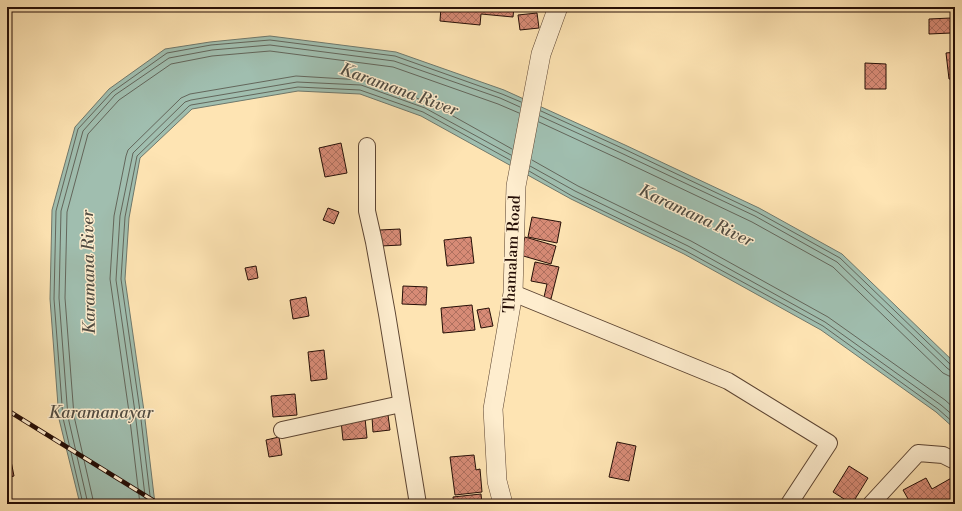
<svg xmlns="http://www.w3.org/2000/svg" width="962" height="511" viewBox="0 0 962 511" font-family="'Libre Bodoni',serif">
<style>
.water{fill:#a0beaf;stroke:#6f786c}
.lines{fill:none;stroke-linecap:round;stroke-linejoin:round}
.shore{stroke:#63665b;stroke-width:1}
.building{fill:url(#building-cross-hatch);stroke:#260f07}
.minor-casing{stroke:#5c4432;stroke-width:18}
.tertiary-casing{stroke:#5c4432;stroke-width:20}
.minor{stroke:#feedce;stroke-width:16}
.tertiary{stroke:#feedce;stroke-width:19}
.rail-casing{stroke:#260f07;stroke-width:4.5}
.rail{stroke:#feedce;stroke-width:3;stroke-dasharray:9;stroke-linecap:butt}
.labels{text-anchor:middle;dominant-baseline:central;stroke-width:3;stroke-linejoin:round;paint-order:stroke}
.street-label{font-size:16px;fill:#260f07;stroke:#feedce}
.water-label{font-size:17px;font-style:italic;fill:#514c42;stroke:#feedce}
</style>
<defs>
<pattern id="building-cross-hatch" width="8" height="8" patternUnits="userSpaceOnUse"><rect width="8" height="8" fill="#d78b76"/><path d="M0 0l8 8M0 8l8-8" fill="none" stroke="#ae705f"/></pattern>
</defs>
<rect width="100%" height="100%" fill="#fee4b3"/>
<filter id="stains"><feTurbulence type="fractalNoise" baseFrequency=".005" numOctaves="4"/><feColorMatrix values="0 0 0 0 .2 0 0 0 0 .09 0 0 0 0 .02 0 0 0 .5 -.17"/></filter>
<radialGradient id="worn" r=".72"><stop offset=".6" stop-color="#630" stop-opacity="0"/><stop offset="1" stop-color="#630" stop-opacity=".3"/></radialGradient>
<path class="water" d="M270 36 396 52 504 90 625 145 759 208 842 254 955 363V429L936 412 821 330 684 254 571 199 421 116 360 94 298 91 192 109 140 158 129 218 125 279 144 411 155 504H80L59 419 50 299 52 210 75 127 109 89 165 49 210 42Z"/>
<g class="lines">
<path class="shore" d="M541 111 624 149 757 212 840 258 951 365 955 366
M540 116 621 153 755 216 837 262 947 368 951 371H955
M539 122 619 159 752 222 833 267 943 373 949 376 955 377
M532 160 578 186 691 241 828 317 945 400 955 409
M530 166 575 191 688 246 825 322 941 405 955 417
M529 171 572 196 686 251 823 326 938 409 955 424
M83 504 63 418 54 299 56 211 78 129 112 92 167 53 211 45 270 40 395 56 502 94 521 102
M88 504 68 417 59 298 61 211 83 131 115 95 169 58 212 50 270 45 394 61 500 98 520 107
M94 504 74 416 65 298 67 212 88 134 119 100 171 64 212 56 270 51 393 67 498 104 519 113
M140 504 129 412 110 279 114 216 126 156 128 150 181 98 190 94 296 76 362 80 428 102 512 149
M146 504 135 412 116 280 120 216 133 153 185 102 191 100 297 82 361 85 425 108 511 155
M151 504 140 411 121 279 125 217 137 156 189 106 191 105 298 87 360 90 423 112 510 160"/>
</g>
<path class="building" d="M441 7H514L513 17 481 14 480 25 440 21Z
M537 13 539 28 520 30 518 15Z
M951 18V33L929 34V19Z
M955 52V79H949L946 53Z
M865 63 886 64V89H865Z
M341 143 347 173 325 177 319 148Z
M328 208 339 212 334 224 323 220Z
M532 217 561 222 557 243 528 237Z
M400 229 401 245 381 246 380 230Z
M471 237 474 263 447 266 444 240Z
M525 237 556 246 551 264 520 255Z
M535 262 559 267 551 299 544 297 547 284 531 281Z
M256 266 258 278 248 280 245 268Z
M403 286 427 287 426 305 402 304Z
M306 297 309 316 293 319 290 300Z
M472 305 475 330 443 333 441 308Z
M489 308 493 326 481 328 477 310Z
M324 350 327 379 311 381 308 352Z
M295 394 297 415 273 417 271 396Z
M388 415 390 430 373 432 372 417Z
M365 418 367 438 343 440 341 421Z
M279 437 282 455 269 457 266 440Z
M617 442 636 446 629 481 609 477Z
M474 455 476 470 480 469 482 492 455 495 450 457Z
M11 461 14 476 7 478V462Z
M849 466 868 478 852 504 833 492Z
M955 476V504H911L903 490 926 478 932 489Z
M481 494 482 504H454L453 497Z"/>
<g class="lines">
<g class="minor-casing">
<path id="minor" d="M367 146V211L374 242 387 314 418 504
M513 293 728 381 829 443 789 504
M282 430 401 404
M871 504 918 453 943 455 955 461"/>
</g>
<g class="tertiary-casing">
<path id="tertiary" d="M503 504 497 481 493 409 513 293 516 186 541 54 558 7"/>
</g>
<use href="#minor" class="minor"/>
<use href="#tertiary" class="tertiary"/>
<g class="rail-casing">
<path id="rail" d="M7 410 159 504"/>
</g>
<use href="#rail" class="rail"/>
</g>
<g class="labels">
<g class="street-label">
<text transform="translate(512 254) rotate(-87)">Thamalam Road</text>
</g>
<g class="water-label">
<text transform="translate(399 90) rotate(20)">Karamana River</text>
<text transform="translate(696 216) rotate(25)">Karamana River</text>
<text transform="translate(89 272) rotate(-91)">Karamana River</text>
<text x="101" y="413">Karamanayar</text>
</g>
</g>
<rect width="962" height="511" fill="none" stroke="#fee4b3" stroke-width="24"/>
<rect x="8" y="8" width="946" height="495" fill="none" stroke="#260f07" stroke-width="2"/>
<rect x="12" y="12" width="938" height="487" fill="none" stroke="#260f07"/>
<rect width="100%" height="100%" filter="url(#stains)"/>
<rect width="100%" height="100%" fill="url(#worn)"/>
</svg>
